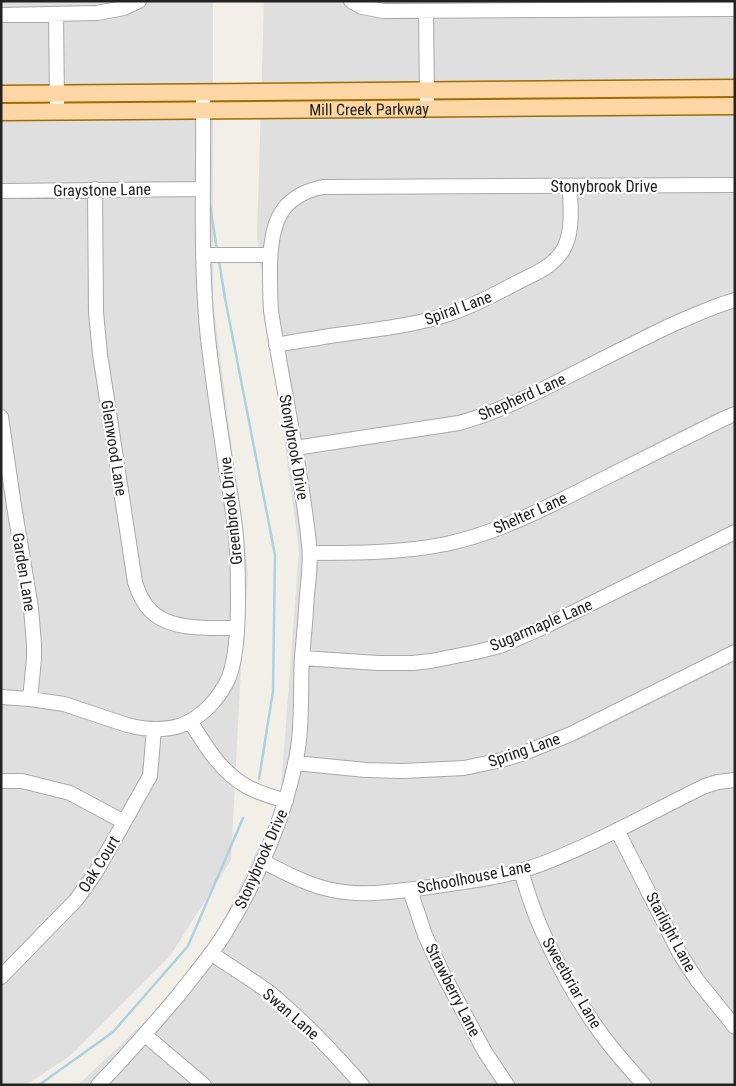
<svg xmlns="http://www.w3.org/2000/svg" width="736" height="1086" viewBox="0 0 736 1086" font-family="'Roboto Condensed',sans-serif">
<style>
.residential{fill:#e0dfdf}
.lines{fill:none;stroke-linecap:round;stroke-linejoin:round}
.stream{stroke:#aad3df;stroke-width:2.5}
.minor-casing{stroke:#a9a9a9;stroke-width:16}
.major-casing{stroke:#a06b00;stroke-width:19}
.minor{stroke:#fff;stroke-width:14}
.major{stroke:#fcd6a4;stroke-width:16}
.labels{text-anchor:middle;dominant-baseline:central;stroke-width:4.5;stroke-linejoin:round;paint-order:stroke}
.street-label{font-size:16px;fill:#222;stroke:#fff}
</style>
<rect width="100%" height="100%" fill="#f2efe9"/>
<path class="residential" d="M1 1H213V301L248 574 241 667 231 860 170 956 70 1056 26 1085H1Z
M264 1H735V1085H78L152 1015 218 933 280 802 299 550 257 237Z"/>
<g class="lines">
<path class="stream" d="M209 199 217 250
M219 261 225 298 275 555 273 691 259 779
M39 1085 113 1032 188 946 243 818"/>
<g class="minor-casing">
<path id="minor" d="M351 1 362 7 384 11 735 9
M426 11 427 100
M56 14 57 103
M1 15 97 13 124 8 139 1
M95 189 96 312 100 354 135 582C138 592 142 602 150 610 169 631 210 628 237 628
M1 191 203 189
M204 255H270
M276 345C299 341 321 337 344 334 381 329 417 325 452 313 475 305 496 294 518 282 534 274 553 267 563 250 574 231 570 206 570 186
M1 417 14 506 31 608 34 644V659L30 699
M295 448 459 423C495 413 528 397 561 380 596 362 632 344 667 327 690 317 711 307 735 300
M310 553C355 553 401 553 446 544 497 533 544 509 591 485 635 463 679 441 723 419L735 414
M302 658 378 663H412L431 661 476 652 500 646 544 627 735 532
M1 697 30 699 64 704 127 725C143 729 163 731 179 726 201 719 220 698 229 677 237 656 238 621 238 599 238 575 238 551 235 527 233 510 230 492 227 475 220 426 212 378 207 329 200 250 204 171 203 92
M190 721C205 745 220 771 246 786 258 793 273 797 286 801
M295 763 366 770 403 771 464 768 502 760 524 753 571 734 735 652
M1 781H22L70 793 124 822
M617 830 680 954 697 980 735 1027
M262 861C284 872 307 885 332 890 365 897 397 891 430 887 463 882 498 878 530 868 552 861 573 851 593 842 631 824 668 804 705 786L718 782 735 780
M521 871C528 894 535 917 546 939 563 976 584 1012 609 1044 620 1058 632 1071 644 1085
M410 890 425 935 442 972 485 1052 507 1085
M211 953C232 968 255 981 275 997 307 1024 335 1054 362 1085
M1 977 76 900 96 872 150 776 154 729
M145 1035 204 1085
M98 1085C126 1057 151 1027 177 997 193 976 211 956 225 933 257 881 286 815 297 754 303 723 300 689 302 657 304 636 306 615 307 594 309 578 311 561 309 544 301 466 283 389 271 311 270 296 270 280 270 265 271 224 279 196 323 187L735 185"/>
</g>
<g class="major-casing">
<g id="major">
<path d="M1 94 735 88"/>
<path id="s1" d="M1 112 735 106"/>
</g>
</g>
<use href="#minor" class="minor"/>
<use href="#major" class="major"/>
</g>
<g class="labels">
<g class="street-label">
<text stroke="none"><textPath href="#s1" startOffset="368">Mill Creek Parkway</textPath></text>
<text x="604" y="186">Stonybrook Drive</text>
<text transform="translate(102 190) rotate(-1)">Graystone Lane</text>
<text transform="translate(458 308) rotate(-20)">Spiral Lane</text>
<text transform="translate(522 397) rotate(-24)">Shepherd Lane</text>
<text transform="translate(294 447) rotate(80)">Stonybrook Drive</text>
<text transform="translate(114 448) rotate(81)">Glenwood Lane</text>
<text transform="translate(231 511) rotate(-96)">Greenbrook Drive</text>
<text transform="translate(530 513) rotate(-24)">Shelter Lane</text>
<text transform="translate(24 572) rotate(81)">Garden Lane</text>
<text transform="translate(541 625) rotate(-23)">Sugarmaple Lane</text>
<text transform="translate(524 750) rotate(-19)">Spring Lane</text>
<text transform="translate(261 859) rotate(-66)">Stonybrook Drive</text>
<text transform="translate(99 864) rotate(-58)">Oak Court</text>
<text transform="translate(474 877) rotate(-11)">Schoolhouse Lane</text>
<text transform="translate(671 932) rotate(62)">Starlight Lane</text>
<text transform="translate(572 983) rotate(60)">Sweetbriar Lane</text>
<text transform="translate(453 990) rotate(63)">Strawberry Lane</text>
<text transform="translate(291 1014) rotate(41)">Swan Lane</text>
</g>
</g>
<rect width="736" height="1086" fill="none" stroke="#222222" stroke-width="5"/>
</svg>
